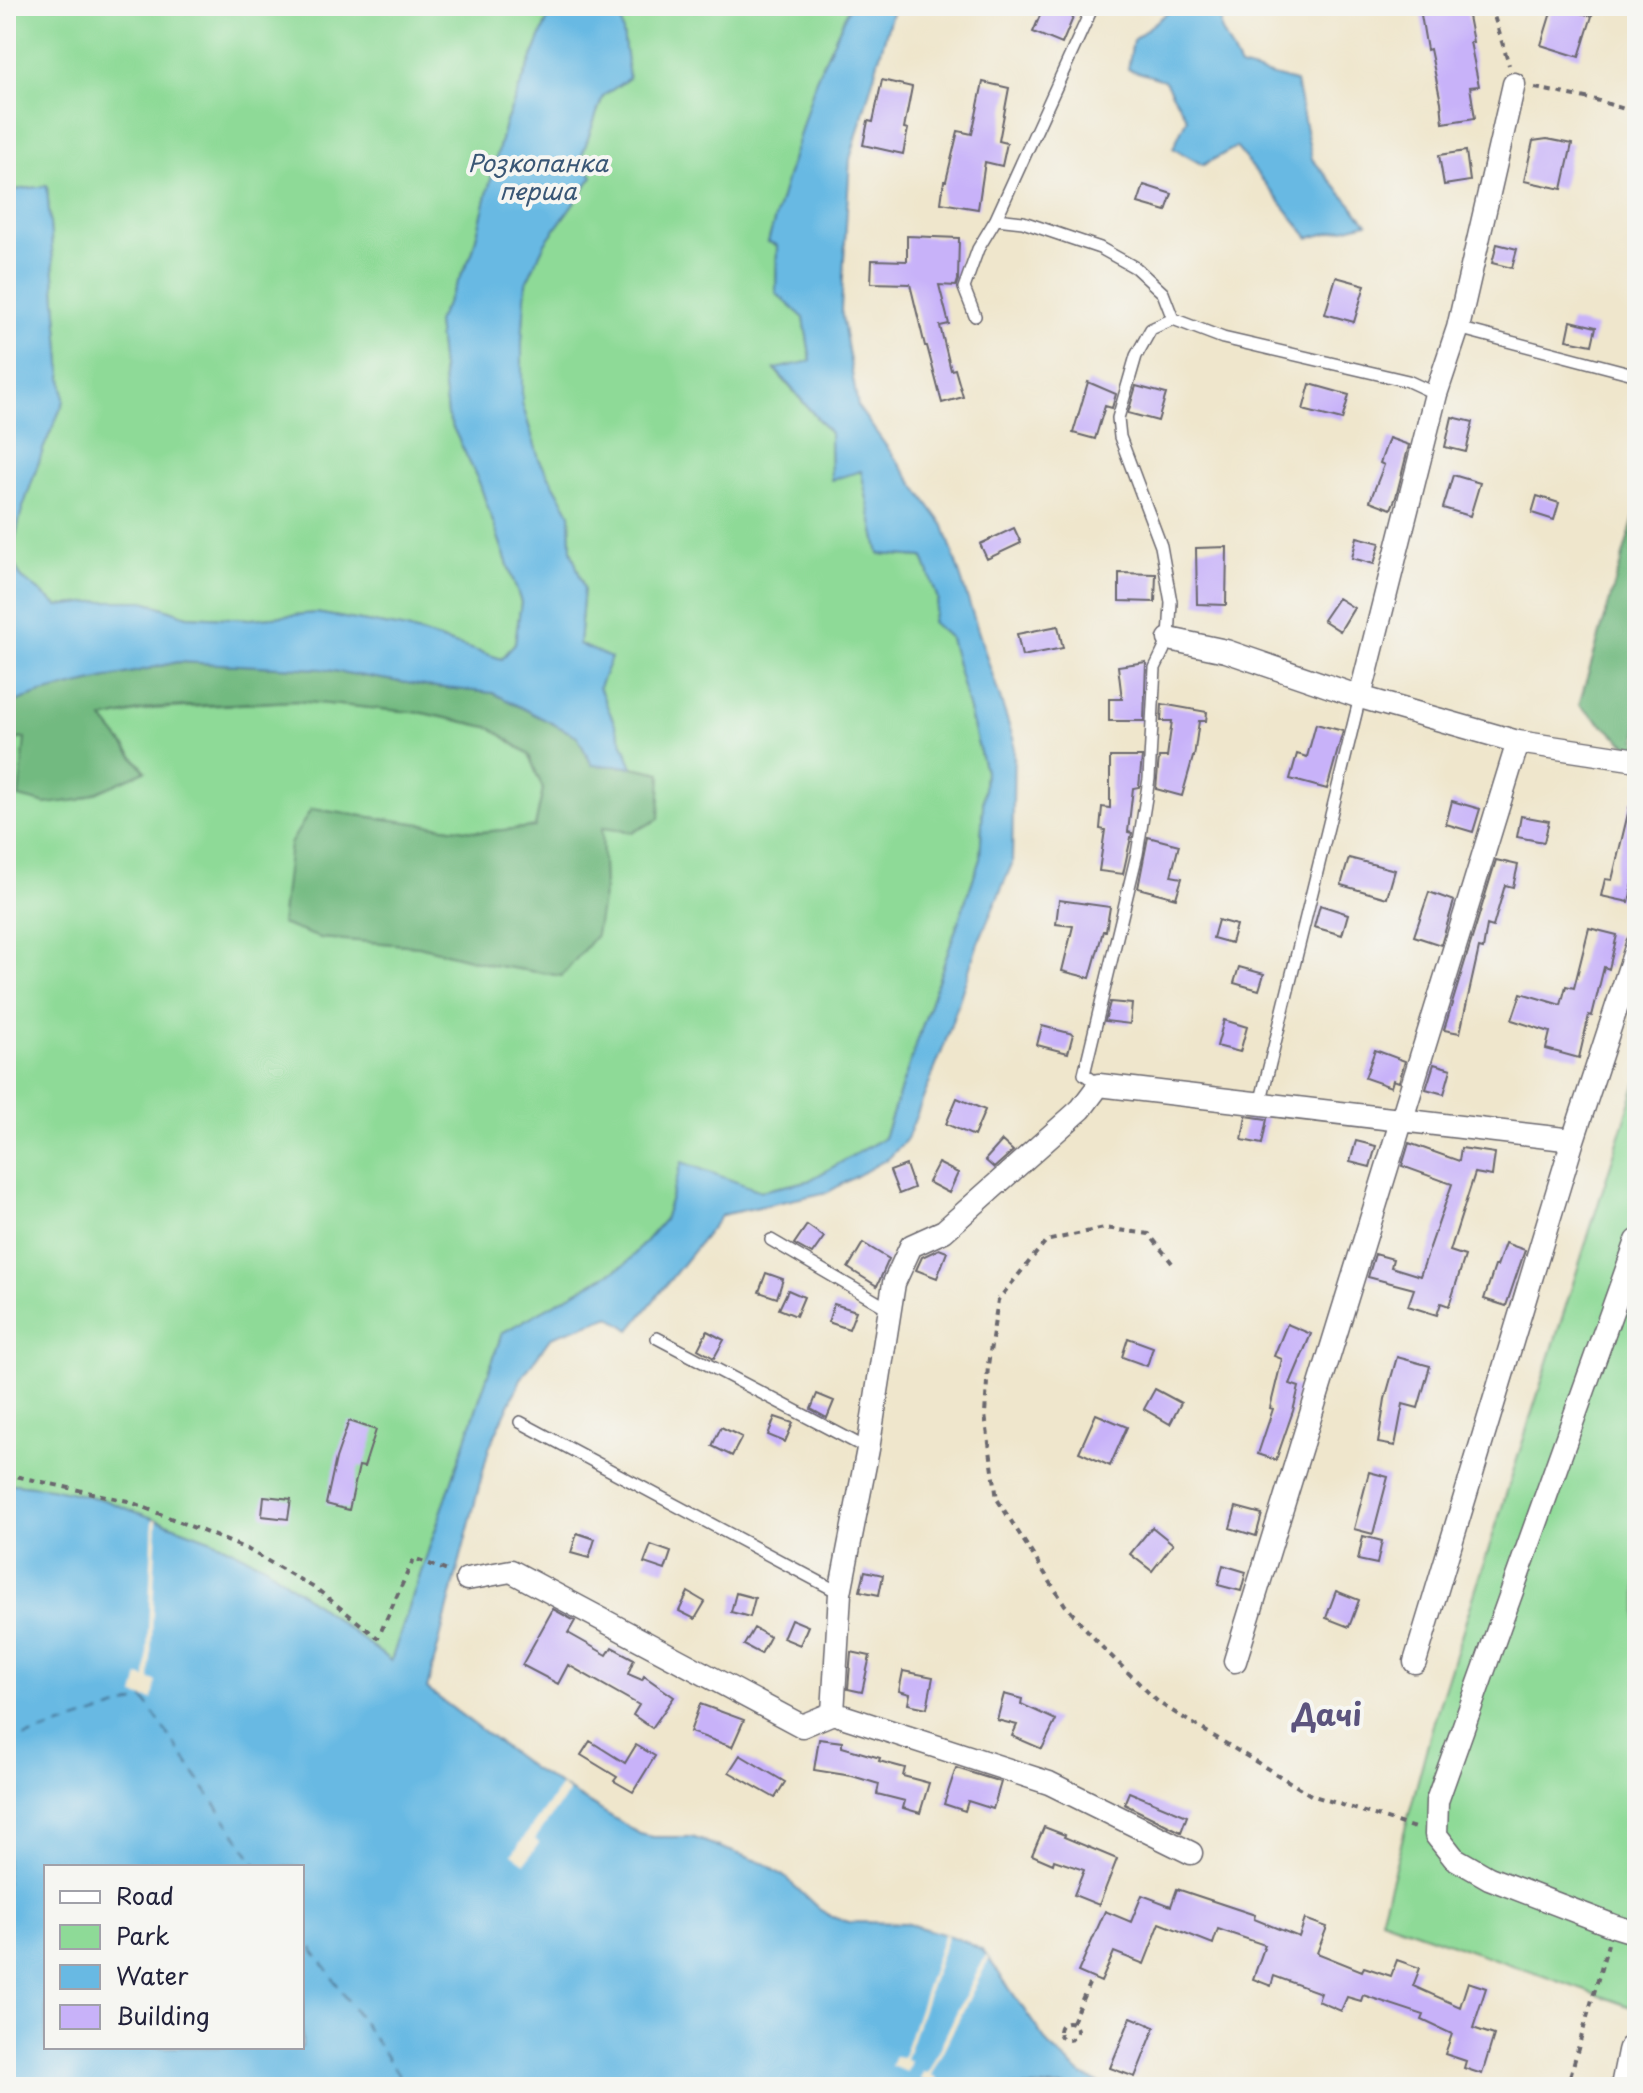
<svg xmlns="http://www.w3.org/2000/svg" width="1643" height="2093" viewBox="0 0 1643 2093" font-family="'Playpen Sans',sans-serif">
<style>
.green{fill:#8eda97;stroke:#587e69;stroke-width:2}
.forest{fill:#72ba80;stroke:#4a6e5e;stroke-width:2}
.water{fill:#68b9e3;stroke:#456e8f;stroke-width:2;fill-rule:evenodd}
.pier{fill:#efe6cc}
.lines{fill:none;stroke-linecap:round;stroke-linejoin:round}
.ferry{stroke:#3a5776;stroke-width:2;stroke-dasharray:10 8;stroke-linecap:butt}
.building{fill:#c8b2f9}
.service-casing{stroke:#6a676e;stroke-width:14}
.minor-casing{stroke:#6a676e;stroke-width:25}
.trunk-casing{stroke:#6a676e;stroke-width:41}
.path{stroke:#6a676e;stroke-width:4;stroke-dasharray:6 6;stroke-linecap:butt}
.service{stroke:#fff;stroke-width:11}
.minor{stroke:#fff;stroke-width:22}
.trunk{stroke:#fff;stroke-width:38}
.labels{text-anchor:middle;dominant-baseline:central;stroke-width:8;stroke-linejoin:round;paint-order:stroke}
.water-label{font-size:24px;font-style:italic;fill:#3a5776;stroke:#f6f6f2}
.district-label{font-size:30px;font-weight:bold;fill:#5c547e;stroke:#f6f6f2}
</style>
<rect width="100%" height="100%" fill="#f6f6f2"/>
<filter id="ink" filterUnits="userSpaceOnUse"><feTurbulence type="fractalNoise" baseFrequency=".0125" numOctaves="2"/><feDisplacementMap in="SourceGraphic" scale="16" xChannelSelector="R" yChannelSelector="G"/><feConvolveMatrix kernelMatrix="1 2 1 2 8 2 1 2 1" color-interpolation-filters="sRGB"/></filter>
<filter id="wash" filterUnits="userSpaceOnUse"><feTurbulence type="fractalNoise" baseFrequency=".006" numOctaves="4" result="noise"/><feDisplacementMap in="SourceGraphic" scale="32" xChannelSelector="R" yChannelSelector="G"/><feGaussianBlur stdDeviation="1.8" result="paint"/><feColorMatrix in="noise" values="0 0 0 0 0 0 0 0 0 0 0 0 0 0 0 0 0 1.4 0 .05"/><feComposite in="paint" operator="in"/></filter>
<g filter="url(#wash)">
<rect width="100%" height="100%" fill="#efe6cc"/>
<path class="green" d="M6 6H553L505 124 472 254 437 323 447 415 479 482 521 603 515 643 502 659 407 629 316 613 251 619 187 616 144 601H103L58 606 21 577 11 558 21 513 44 447 64 401 47 186 6 191Z
M635 6H850L816 79 768 242 777 245 776 293 804 318 811 362 775 370 830 433 831 479 861 471 879 554 923 557 938 599 932 621 950 638 985 771 980 859 884 1138 808 1181 760 1191 682 1163 664 1220 626 1264 502 1333 391 1661 264 1565 212 1540 101 1499 50 1488 6 1483V741L25 738 145 770 102 719 152 709 296 701 423 713 492 728 529 755 543 789 535 827 481 832 311 809 320 938 419 946 492 965 562 976 604 889 601 827 633 832 661 773 633 767 579 645 584 588 571 550 570 513 539 459 522 403V342L526 283 545 243 593 176 580 161 603 96 629 78 621 18Z
M1637 1082V2009L1381 1919 1433 1724Z"/>
<path class="forest" d="M1637 508V753L1579 705Z
M178 662 321 669 425 686 493 693 577 736 592 765 633 767 661 773 659 819 633 832 602 828 604 889 596 935 562 976 492 965 419 946 320 938 281 924 290 844 311 809 481 832 535 827 543 789 529 755 492 728 423 713 296 701 152 708 103 719 145 771 80 800 46 804 19 797 25 738 6 741V705L41 693Z"/>
<path class="water" d="M553 6H635L621 18 629 78 603 96 580 161 593 176 545 243 526 283 522 342V403L539 459 570 513 571 550 584 588 579 644 611 658 599 687 633 767 592 765 577 736 493 693 425 686 321 669 178 662 41 693 6 705V191L47 186 64 401 44 447 21 513 11 558 21 577 58 606 103 601H144L187 616 251 619 316 613 407 629 502 659 515 643 521 602 479 482 447 415 437 322 472 254 505 124Z
M850 6H894L850 159 841 310 858 407 944 526 1014 741 1012 864 978 943 944 1046 907 1139 889 1158 828 1192 722 1215 630 1330 610 1316 551 1337 521 1379 489 1448 427 1689 532 1768 640 1834 653 1837H692L766 1864 786 1878 819 1909 832 1917 849 1922 905 1923 963 1940 983 1951 989 1959 1050 2047 1082 2075 1106 2087H6V1483L50 1488 101 1499 212 1540 264 1565 391 1661 502 1333 626 1264 664 1220 682 1162 761 1191 808 1181 884 1138 980 859 985 771 950 638 932 622 938 599 923 557 879 554 861 471 831 480 830 433 775 369 811 361 804 318 776 293 777 245 768 242 816 79ZM46 1867H302V2047H46Z
M1176 6H1221V29L1240 67 1296 82 1312 159 1367 223 1309 238 1236 147 1203 165 1173 148 1187 118 1164 80 1128 69 1133 40Z"/>
<path class="pier" d="M153 1519 157 1520 150 1679 156 1681 153 1700 134 1695 139 1676 146 1678Z
M561 1786 569 1792 535 1839 539 1843 525 1863 512 1854Z
M944 1934 948 1935 906 2059 911 2061 907 2072 891 2066 895 2056 903 2057Z
M986 1955 989 1959 931 2075 937 2079 934 2086 920 2079 923 2072 928 2073 956 2013Z"/>
<g class="lines">
<path class="ferry" d="M6 1743 144 1699 258 1867
M302 1933 407 2087"/>
</g>
<g id="blocks">
<path class="building" d="M1044 6H1078L1062 44 1033 32Z
M1439 6H1466L1473 42H1470L1479 86 1470 87 1475 118 1443 123 1441 102 1430 49 1427 50 1420 9Z
M1553 6 1592 16 1579 57 1541 45Z
M882 80 912 87 904 128 908 129 903 154 863 145 868 121 873 122Z
M983 82 1009 88 999 141 1007 143 1002 166 985 162 978 209 941 203 944 181H946L958 131 972 134Z
M1547 139 1572 144 1562 189 1524 181 1533 141Z
M1466 151 1470 181 1444 185 1439 155Z
M1144 185 1172 194 1166 211 1138 203Z
M907 236 959 238 958 280 956 286 939 285 949 324 940 326 951 370 955 369 963 397 942 403 927 346H925L910 284 871 283 872 260 907 261Z
M1497 244 1517 249 1512 268 1492 263Z
M1336 277 1365 285 1354 322 1325 314Z
M1571 321 1596 327 1592 345 1567 340Z
M1088 382 1116 394 1112 408 1105 406 1095 439 1073 433Z
M1310 384 1349 395 1342 420 1303 410Z
M1136 386 1166 394 1158 421 1128 413Z
M1452 417 1473 422 1466 452 1445 447Z
M1389 438 1409 445 1396 497 1391 509 1370 501 1384 465 1380 463Z
M1453 475 1480 483 1470 516 1443 508Z
M1537 496 1559 503 1554 520 1532 513Z
M1014 528 1021 543 987 559 980 544Z
M1357 537 1380 543 1374 564 1352 558Z
M1227 547 1226 605 1197 604 1196 548Z
M1119 573 1156 574 1155 602 1119 601Z
M1338 598 1354 608 1340 631 1323 620Z
M1058 626 1063 648 1022 656 1017 634Z
M1146 662 1144 721H1109V699H1122L1118 666Z
M1162 704 1207 712 1206 721H1199L1194 757H1193L1182 796 1156 789 1159 757H1167L1172 721H1161Z
M1316 724 1343 731 1327 789 1290 779 1297 754 1307 757Z
M1110 757H1142L1139 787 1133 788 1128 832 1132 833 1123 874 1099 871 1105 830 1100 829 1102 807 1110 808Z
M1452 801 1480 809 1473 832 1446 824Z
M1631 801 1637 802V865L1629 902 1601 896 1605 879 1612 880Z
M1521 816 1549 821 1544 842 1517 837Z
M1148 837 1179 845 1171 876 1182 878 1176 898 1138 888Z
M1349 858 1395 870 1387 898 1341 885Z
M1496 860 1518 865 1513 887 1505 885 1493 927 1487 925 1483 949 1479 948 1460 1033 1444 1030Z
M1429 892 1454 901 1441 945 1414 936Z
M1059 900 1110 907 1106 931H1103L1090 978 1062 971 1073 926 1056 924Z
M1320 905 1348 914 1342 935 1314 927Z
M1218 920 1236 925 1231 943 1213 938Z
M1589 928 1617 935 1609 969 1604 967 1592 1016 1589 1015 1579 1058 1546 1049 1550 1032 1512 1020 1521 993 1561 1005 1566 986 1574 988Z
M1239 967 1264 974 1259 990 1234 983Z
M1110 1002 1132 1004 1130 1024 1105 1021Z
M1224 1020 1247 1027 1240 1052 1217 1046Z
M1042 1026 1073 1034 1068 1053 1037 1045Z
M1375 1050 1405 1061 1399 1082 1393 1080 1391 1087 1365 1078Z
M1434 1064 1451 1069 1444 1094 1426 1089Z
M957 1098 985 1110 974 1136 946 1124Z
M1246 1116 1267 1119 1262 1144 1242 1140Z
M1002 1141 1013 1151 994 1168 985 1160Z
M1356 1141 1376 1146 1370 1167 1350 1162Z
M1409 1143 1459 1161 1461 1148 1495 1153 1492 1176 1475 1173 1450 1251 1465 1256 1449 1306 1441 1303 1437 1315 1408 1306 1414 1289 1368 1277 1375 1254 1393 1259 1391 1267 1420 1276 1452 1184 1402 1166Z
M938 1163 958 1173 949 1193 928 1182Z
M906 1165 914 1188 899 1194 890 1171Z
M807 1225 824 1237 812 1254 794 1244Z
M863 1243 889 1259 877 1286 848 1268Z
M1505 1243 1525 1250 1506 1306 1484 1299 1495 1266H1497Z
M939 1249 947 1252 937 1278 916 1270 922 1257Z
M766 1273 783 1279 777 1298 759 1292Z
M788 1290 804 1297 796 1316 779 1309Z
M834 1304 856 1311 849 1329 828 1322Z
M1287 1324 1311 1334 1290 1384 1299 1387 1293 1411 1276 1460 1258 1454 1273 1409 1270 1408 1282 1359 1274 1356Z
M707 1331 724 1340 714 1358 698 1349Z
M1128 1338 1153 1347 1147 1366 1122 1357Z
M1397 1357 1430 1366 1418 1408 1403 1404 1395 1446 1378 1443 1385 1399Z
M1155 1389 1181 1403 1170 1424 1144 1409Z
M817 1394 834 1401 827 1418 811 1409Z
M1096 1414 1127 1427 1110 1466 1079 1452Z
M775 1417 793 1423 785 1442 768 1435Z
M349 1421 376 1430 364 1467 359 1466 349 1510 326 1504 336 1458Z
M721 1427 742 1437 732 1456 712 1446Z
M1369 1472 1388 1477 1373 1534 1354 1529Z
M264 1496 291 1499 288 1519 262 1516Z
M1236 1507 1262 1514 1256 1536 1230 1528Z
M1152 1527 1173 1544 1152 1571 1130 1554Z
M577 1533 595 1539 589 1558 571 1553Z
M1363 1536 1382 1541 1377 1564 1358 1560Z
M651 1545 671 1552 665 1570 644 1563Z
M1223 1565 1246 1572 1241 1591 1218 1585Z
M865 1571 883 1575 879 1595 860 1591Z
M1336 1591 1359 1600 1349 1627 1326 1618Z
M688 1592 705 1602 695 1619 679 1611Z
M736 1593 755 1598 750 1617 731 1612Z
M553 1609 575 1621 568 1633 607 1655 612 1647 634 1659 628 1674 642 1680 644 1676 674 1697 652 1728 633 1715 639 1705 568 1665 558 1684 522 1665Z
M791 1619 808 1626 800 1645 783 1638Z
M754 1628 770 1637 761 1654 744 1645Z
M851 1652 870 1656 862 1692 848 1689Z
M903 1671 933 1677 927 1708 908 1704 910 1694 899 1691Z
M1004 1694 1022 1699 1021 1704 1056 1720 1042 1749 1012 1736 1017 1725 997 1720Z
M700 1704 744 1720 732 1747 690 1732Z
M819 1739 842 1742V1747L880 1758 879 1761 905 1768 903 1776 929 1783 920 1813 903 1808 905 1801 877 1794 879 1784 852 1776 814 1770Z
M590 1741 625 1763 636 1745 655 1756 633 1792 614 1781 617 1777 581 1755Z
M740 1755 785 1782 775 1798 729 1772Z
M956 1768 1001 1782 993 1809 968 1801 965 1811 944 1804Z
M1129 1792 1187 1816 1181 1832 1124 1804Z
M1044 1827 1065 1835 1064 1837 1117 1859 1099 1905 1074 1895 1084 1870 1054 1860 1053 1864 1032 1855Z
M1177 1889 1255 1915 1254 1919 1299 1937 1305 1919 1327 1927 1317 1953 1362 1971 1364 1967 1391 1976 1397 1960 1420 1968 1413 1986 1460 2007 1468 1982 1486 1988 1473 2028 1494 2035 1482 2074 1464 2068 1466 2061 1445 2054 1452 2034 1422 2020 1424 2015 1363 1995 1361 2001 1347 1997 1341 2011 1318 2001 1321 1993 1274 1976 1271 1986 1253 1979 1265 1945 1218 1929 1213 1944 1160 1923 1144 1964 1114 1952 1101 1982 1078 1972 1105 1911 1131 1922 1142 1895 1171 1906Z
M1131 2017 1155 2027 1135 2077 1110 2068Z"/>
</g>
</g>
<g filter="url(#ink)">
<use href="#blocks" fill-opacity="0" stroke="#6a676e" stroke-width="2"/>
<g class="lines">
<g class="service-casing">
<path id="service" d="M996 219 1023 222 1100 248 1136 268 1163 293 1173 319 1151 329 1136 356 1118 418 1120 437 1161 546 1171 602 1169 639 1155 668 1149 779 1137 854 1084 1074 1099 1085
M975 316 964 288 978 249 996 219 1093 6
M1173 319 1223 338 1408 381 1436 394
M1458 328 1637 375
M1260 1104 1360 697
M771 1240 889 1309
M657 1338 868 1449
M520 1422 840 1593"/>
</g>
<g class="minor-casing">
<path id="minor" d="M1169 639 1226 651 1360 697 1518 742 1637 760
M1360 697 1436 394 1458 328 1514 84
M1637 1241 1437 1801 1436 1835 1454 1858 1489 1878 1614 1926 1637 1933
M467 1579 511 1571 802 1726 833 1713 1049 1783 1191 1853
M1235 1661 1518 742
M1415 1662 1573 1140
M833 1713 840 1593 868 1449 894 1283 911 1246 944 1231 1081 1109 1099 1085 1573 1140 1637 945"/>
</g>
<g class="trunk-casing">
<path id="trunk" d="M1630 2087 1637 2052"/>
</g>
<path class="path" d="M1491 6 1509 65
M1535 88 1596 100 1637 113
M1172 1263 1149 1234 1104 1228 1046 1241 998 1300 988 1365 985 1415 997 1499 1065 1605 1102 1647 1159 1703 1311 1795 1415 1828
M6 1474 128 1501 247 1549 318 1590 378 1638 414 1558 450 1572
M1059 2031a9 9 0 1 1 18 0a9 9 0 1 1-18 0Z
M1072 2022 1089 1984
M1567 2087 1608 1944"/>
<use href="#service" class="service"/>
<use href="#minor" class="minor"/>
<use href="#trunk" class="trunk"/>
</g>
</g>
<g class="labels">
<g class="water-label">
<text x="538" y="162">Розкопанка<tspan x="538" dy="28">перша</tspan></text>
</g>
<g class="district-label">
<text x="1327" y="1713">Дачі</text>
</g>
</g>
<rect width="1643" height="2093" fill="none" stroke="#f6f6f2" stroke-width="32"/>
<rect x="44" y="1865" width="260" height="184" fill="#f6f6f2" stroke="#a1a1a9" stroke-width="2"/>
<rect x="60" y="1891" width="40" height="12" fill="#ffffff" stroke="#a1a1a9" stroke-width="2"/>
<text x="116" y="1905" font-size="24" fill="#22223b">Road</text>
<rect x="60" y="1925" width="40" height="24" fill="#8eda97" stroke="#a1a1a9" stroke-width="2"/>
<text x="116" y="1945" font-size="24" fill="#22223b">Park</text>
<rect x="60" y="1965" width="40" height="24" fill="#68b9e3" stroke="#a1a1a9" stroke-width="2"/>
<text x="116" y="1985" font-size="24" fill="#22223b">Water</text>
<rect x="60" y="2005" width="40" height="24" fill="#c8b2f9" stroke="#a1a1a9" stroke-width="2"/>
<text x="116" y="2025" font-size="24" fill="#22223b">Building</text>
</svg>
